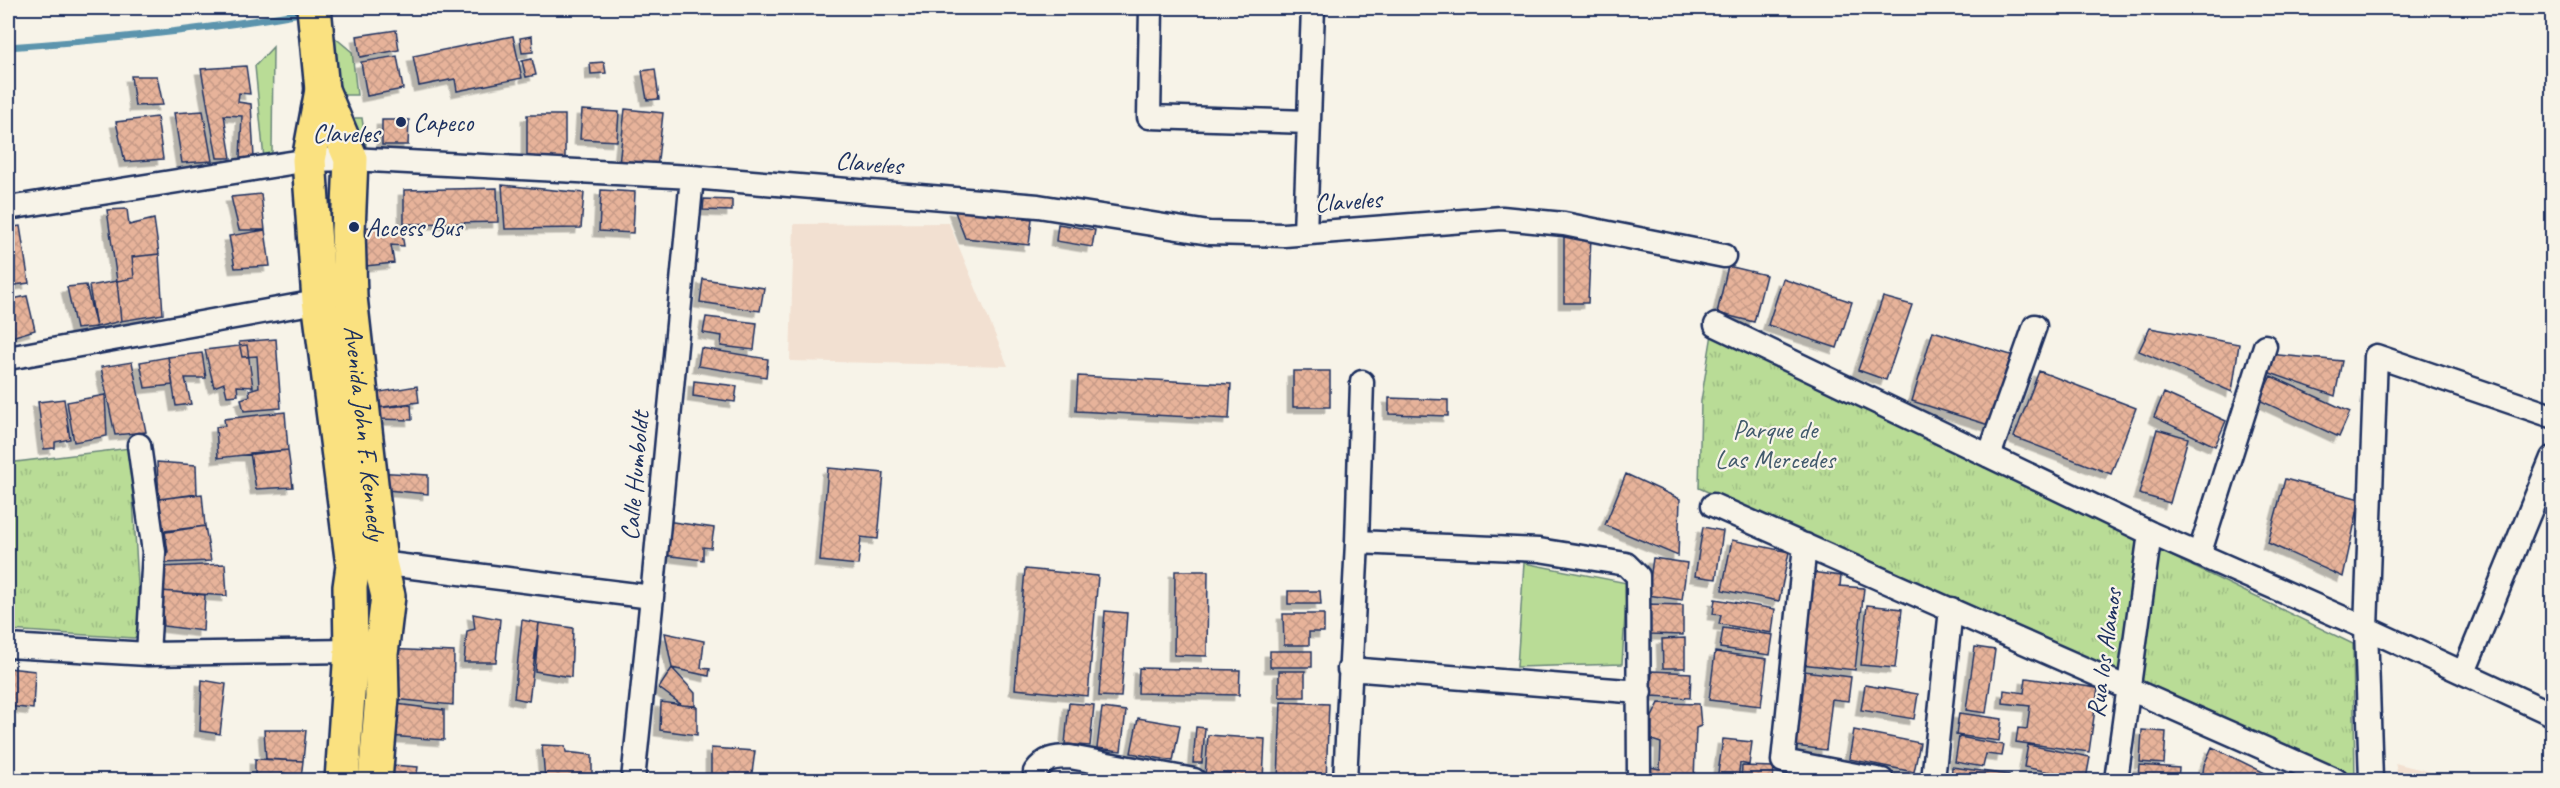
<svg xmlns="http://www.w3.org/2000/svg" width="2560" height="788" viewBox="0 0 2560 788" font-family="Caveat,sans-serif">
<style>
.built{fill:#f2e0d1}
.green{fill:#b9dc96;stroke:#6a867a;stroke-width:1.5}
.park{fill:url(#park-tufts);stroke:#6a867a;stroke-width:1.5}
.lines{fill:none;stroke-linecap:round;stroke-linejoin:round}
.stream{stroke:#5c94ad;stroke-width:7}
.building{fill:url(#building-cross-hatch);stroke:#1b2f5e;stroke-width:1.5;filter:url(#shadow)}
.minor-casing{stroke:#1b2f5e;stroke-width:27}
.primary-casing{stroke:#1b2f5e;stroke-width:38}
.minor{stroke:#f7f3e8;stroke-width:22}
.primary{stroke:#fae180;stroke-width:33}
.poi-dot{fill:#1b2f5e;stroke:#f7f3e8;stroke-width:2}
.labels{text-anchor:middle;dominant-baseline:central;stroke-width:4.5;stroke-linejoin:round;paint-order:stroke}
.poi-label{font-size:26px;fill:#1b2f5e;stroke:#f7f3e8;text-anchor:start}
.street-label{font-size:26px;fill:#1b2f5e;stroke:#f7f3e8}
.park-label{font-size:26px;fill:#425a6c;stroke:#f7f3e8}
</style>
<defs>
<pattern id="park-tufts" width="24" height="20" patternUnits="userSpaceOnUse" patternTransform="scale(1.5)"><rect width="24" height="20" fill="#b9dc96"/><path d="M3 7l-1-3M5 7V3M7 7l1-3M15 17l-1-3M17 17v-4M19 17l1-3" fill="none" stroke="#9ebd84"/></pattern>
<pattern id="building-cross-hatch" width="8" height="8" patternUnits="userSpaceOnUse" patternTransform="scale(1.5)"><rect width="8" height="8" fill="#e7b39a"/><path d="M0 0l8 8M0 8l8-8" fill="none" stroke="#c69a87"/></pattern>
<filter id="shadow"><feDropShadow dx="-5.5" dy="5.5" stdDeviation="0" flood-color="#0004"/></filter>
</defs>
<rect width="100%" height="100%" fill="#f7f3e8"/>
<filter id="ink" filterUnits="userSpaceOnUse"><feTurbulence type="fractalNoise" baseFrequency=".0167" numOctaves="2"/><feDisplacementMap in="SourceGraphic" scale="12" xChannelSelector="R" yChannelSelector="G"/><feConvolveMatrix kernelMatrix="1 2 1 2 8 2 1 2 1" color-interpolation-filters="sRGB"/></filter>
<g filter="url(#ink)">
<path class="built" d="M949 223 1008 366 790 361 794 224Z
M2395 763 2462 780H2399Z"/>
<path class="green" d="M327 31 352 52 357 95H338Z
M273 47 272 152 264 159 255 66Z
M353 118H362L366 145 354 146 351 121Z
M1524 563 1627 583 1622 664 1517 667Z"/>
<path class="park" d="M1712 334 2353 644 2355 780 1699 488 1701 401Z
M130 448 141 635 134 638 8 630V463Z"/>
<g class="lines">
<path class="stream" d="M8 47C108 40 207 30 306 12"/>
</g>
<path class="building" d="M396 30 399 50 360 57 357 36Z
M513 36 522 78 457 91 455 79 419 86 413 56Z
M532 36 533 52 522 53 520 38Z
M397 56 403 89 367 96 361 62Z
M532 59 536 75 526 77 522 61Z
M604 62 606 73 591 74 590 63Z
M246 66 250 94 239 93 238 102 251 104 254 158H240L242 116 224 115 231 158H217L201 69Z
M655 69 659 99 647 100 642 71Z
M131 76H157L163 105 135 106Z
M625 109 663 113 657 169 619 165Z
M582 110 619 112 617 141 580 139Z
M203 111 212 161 182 163 174 113Z
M527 115H565V163H527Z
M157 117 163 159 125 162 116 122Z
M382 120H409L408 145H382Z
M502 185 584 193 581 228 505 229Z
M497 188 498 222 404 224V190Z
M601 190 635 192 633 233 599 231Z
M261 194 265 230H239L231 197Z
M704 199 732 200V211L703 210Z
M127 209 129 225 154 219 159 254 132 257 134 278 117 281 107 210Z
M954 209 1032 219 1029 245 965 238Z
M1058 224 1095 230 1092 247 1056 241Z
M20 226 29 283 8 286V228Z
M354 227 401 228 404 246 391 245 394 263 356 267Z
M265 230 270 266 235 268 229 236Z
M1564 233 1591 236 1588 303H1564Z
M159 254 163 314 121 321 117 281 134 278 132 257Z
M1728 266 1766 275 1754 322 1717 313Z
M703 279 764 288 760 311 700 302Z
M1783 279 1852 302 1837 348 1768 325Z
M117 281 121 321 96 327 89 286Z
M86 285 96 327 76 329 67 287Z
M27 296 35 330 8 338V300Z
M1883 297 1912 305 1886 380 1858 370Z
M706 317 757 323 754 350 721 346 722 336 703 333Z
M2150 328 2239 344 2232 392 2139 351Z
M1933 331 2014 356 1992 426 1912 401Z
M276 339 281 408 244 411 241 399 250 396 249 390 259 387 257 356 242 357 239 342Z
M247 345 253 387 237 386 238 395 227 396 224 383 214 387 205 350Z
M701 348 768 359 766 377 698 366Z
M202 353 206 378H185L191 404 176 406 168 357Z
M2268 354 2342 361 2335 396 2262 370Z
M168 357 173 385 145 388 140 362Z
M132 362 146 432 115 435 101 367Z
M1293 371H1330V407H1293Z
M2039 371 2136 408 2111 474 2014 437Z
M1078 376 1231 384 1229 419 1076 411Z
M2271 376 2350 412 2339 437 2259 400Z
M694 381 737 386 735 402 693 396Z
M417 386 419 402 376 408 374 393Z
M2164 393 2226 421 2215 446 2154 417Z
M105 395 107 436 74 442 67 402Z
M1389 398 1448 400V416L1389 414Z
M64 399 70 439 55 442V448L44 449 38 402Z
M411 405 412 420 377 419 376 408Z
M285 412 288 450 218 458 216 427 225 426 224 419Z
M2157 429 2188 438 2170 503 2139 494Z
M288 450 293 487 256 489 250 453Z
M157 462 196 465 197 494 159 499Z
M828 468 884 473 878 539 861 537 858 565 820 561Z
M374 472 428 475V494L376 489Z
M1626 474 1680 499 1678 556 1605 525Z
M2285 479 2360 499 2343 577 2268 543Z
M202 494 205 526 161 533 159 499Z
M666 521 714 528 711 548 703 547V560L664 555Z
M205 526 211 561 165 563 162 553 168 552 165 531Z
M1703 527 1723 531 1716 579 1695 576Z
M1732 540 1789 552 1779 601 1722 590Z
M1653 558 1687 563 1682 600 1648 595Z
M225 564 227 596 161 591 160 567Z
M1025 569 1098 576 1088 696 1015 689Z
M1175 571H1208L1207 656 1174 655Z
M1811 572 1841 576 1840 586 1864 588 1855 670 1801 664Z
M161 591 205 595 203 631 164 626Z
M1288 591H1320L1321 604H1288Z
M1715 599 1775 609 1772 633 1719 624 1721 615 1713 614Z
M1650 604 1683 605V635L1650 634Z
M1867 605 1902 609 1895 668 1861 665Z
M1105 611 1127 613 1121 697 1099 696Z
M473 614 500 619 496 662H464L467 631 475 629Z
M1283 614H1324V632H1309V645H1284Z
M522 620 539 623 529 701 514 698Z
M539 623 573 628 571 677 535 671Z
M1723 628 1773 635 1770 655 1720 648Z
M665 633 704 641 701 668 710 669 709 676 672 668Z
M1685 638V668H1663L1662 639Z
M1975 647 1995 650 1986 713 1966 710Z
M385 649 454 652 453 705 384 698Z
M1270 651H1312V667H1270Z
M1715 652 1767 659 1761 706 1709 700Z
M8 668 35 671 33 709 8 706Z
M672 668 695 693V706L682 705 659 688Z
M1139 668 1240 670 1239 695 1138 693Z
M1279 671H1305V697H1279Z
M1652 671 1691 673 1690 698 1651 696Z
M1804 671 1851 677 1848 701 1832 699 1826 750 1796 746Z
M2026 678 2098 688 2089 752 2016 742 2018 728 2027 729 2030 706 2003 703 2004 690 2024 693Z
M202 680 226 684 220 734 200 731Z
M1865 685 1918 694 1914 719 1861 710Z
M661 702 697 707V735L660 730Z
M1281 702 1329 704 1326 780H1278Z
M388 703 444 710V740L388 736Z
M1069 703 1094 705 1090 746 1065 744Z
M1659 703 1699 704 1701 726 1696 728 1694 780H1650V767L1660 769 1661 743 1652 740V717Z
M1102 708 1126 711 1121 751 1097 748Z
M1959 713 2002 719 1999 741 1956 735Z
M1138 718 1180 725 1173 761 1131 753Z
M1196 727 1205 728 1202 763H1193Z
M264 730H306L303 761 266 759Z
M1854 730 1920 743 1914 772 1849 759Z
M2142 730 2166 732 2164 764 2140 762Z
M1208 735 1265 739 1263 780 1205 778Z
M1959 737 2004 745 2002 756 1986 754 1983 767 1955 762Z
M1723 739 1752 742 1749 765 1740 763 1738 780H1717Z
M542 745 565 746 566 752 592 755V780L545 779Z
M2028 745 2090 757 2086 779 2024 767Z
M2212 747 2267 774V780H2202L2204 765Z
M711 748 755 751 751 780H711Z
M255 759 303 761 301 778 283 773 282 780H255Z
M379 764 418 767 416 780H378Z
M2139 765 2179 768 2178 780H2138Z
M1742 766 1774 767 1773 780H1741Z
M1952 767 2009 775 2008 780H1951Z
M449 773 488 776V780H448Z
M2035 774 2075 780H2034Z"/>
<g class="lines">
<g class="minor-casing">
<path id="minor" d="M1151 8 1149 117 1308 122
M8 208 309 160 351 159 692 177 1038 206 1209 233 1284 235 1502 218 1564 224 1724 256
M1305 233 1313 8
M1716 325 2150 533 2366 628 2552 714
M8 358 333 299
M139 445 154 552 148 654
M1989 456 2035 326
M1713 505 2336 780
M1357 542 1539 550 1626 564 1638 576 1639 780
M1805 545 1783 761 1882 780
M2199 555 2265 346
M368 564 380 563 652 597
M8 646 148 654 351 651 366 652
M1349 669 1640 692
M2464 672 2552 458
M633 780 652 597 692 177
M1036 780 1035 772C1045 758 1054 757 1070 757L1194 780
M1345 780 1357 542 1362 382
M1933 780 1951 609
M2116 780 2150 533
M2371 780 2366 628 2376 356 2552 416"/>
</g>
<g class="primary-casing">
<g id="primary">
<path id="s1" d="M314 8 322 90 351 159 348 231 350 297 380 563 388 596 381 654 382 697 375 780"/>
<path d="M322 90 309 160 319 300 353 566 350 587 351 651 342 780"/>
</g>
</g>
<use href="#minor" class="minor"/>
<use href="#primary" class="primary"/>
</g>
</g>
<g class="poi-dot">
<circle cx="401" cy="122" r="6"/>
<circle cx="354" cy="227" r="6"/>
</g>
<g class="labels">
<g class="poi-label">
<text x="413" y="122">Capeco</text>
<text x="366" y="227">Access Bus</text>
</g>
<g class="street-label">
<text x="346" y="133">Claveles</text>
<text transform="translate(869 163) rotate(5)">Claveles</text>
<text transform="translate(1348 201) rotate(-4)">Claveles</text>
<text stroke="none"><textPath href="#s1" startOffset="432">Avenida John F. Kennedy</textPath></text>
<text transform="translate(635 476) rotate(-85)">Calle Humboldt</text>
<text transform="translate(2104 653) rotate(-82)">Rua los Alamos</text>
</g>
<g class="park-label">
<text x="1775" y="429">Parque de<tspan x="1775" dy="30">Las Mercedes</tspan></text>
</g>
</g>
<rect width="2560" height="788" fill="none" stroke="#f7f3e8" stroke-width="30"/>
<rect x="15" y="15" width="2530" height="758" fill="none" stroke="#1b2f5e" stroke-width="2" filter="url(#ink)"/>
</svg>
